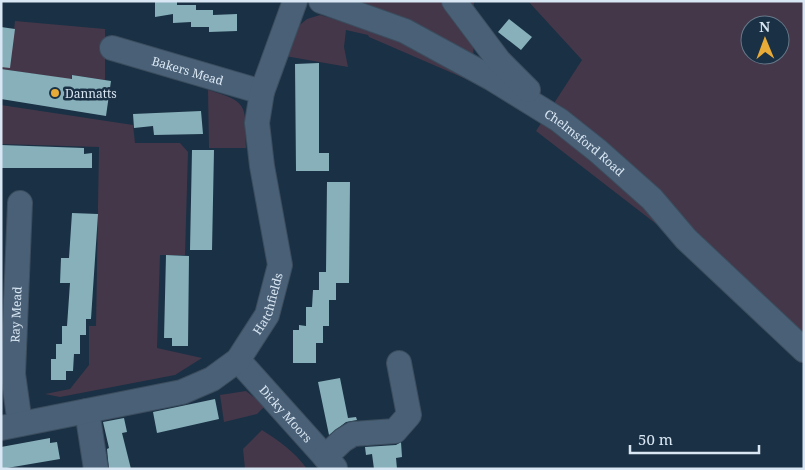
<svg xmlns="http://www.w3.org/2000/svg" width="805" height="470" viewBox="0 0 805 470" font-family="'Noto Serif',serif">
<style>
.green{fill:#443749;fill-rule:evenodd}
.building{fill:#87b0ba}
.lines{fill:none;stroke-linecap:round;stroke-linejoin:round}
.minor-casing{stroke:#3b4d5e;stroke-width:26}
.minor{stroke:#496076;stroke-width:24}
.poi-dot{fill:#e8ab37;stroke:#1a3044;stroke-width:2}
.labels{text-anchor:middle;dominant-baseline:central;stroke-width:5;stroke-linejoin:round;paint-order:stroke}
.street-label{font-size:12px;fill:#d9e6f3;stroke:#1a3044}
.poi-label{font-size:12px;fill:#d9e6f3;stroke:#1a3044;text-anchor:start}
</style>
<rect width="100%" height="100%" fill="#1a3044"/>
<path class="green" d="M355 1H474L473 82 369 37 368 35 346 30 344 47 348 67 285 56 296 28 307 19 320 15 365 28Z
M528 1H804V360L800 363 664 230 536 131 582 60ZM750 25H780V55H750Z
M15 21 105 29V80L72 75 70 91 62 78 1 69V62L10 63Z
M208 90C250 102 245 106 246 148H209Z
M1 105 133 125 135 143H180L188 152 185 255H160L157 348 202 358 175 375 60 397 45 394 70 389 89 365V326H96L99 147 1 144Z
M246 391 265 406 257 414 224 422 220 395Z
M262 430C278 440 296 453 307 469H245L243 449Z"/>
<path class="building" d="M155 1H177V5H196V10H213V15L237 14V31L209 32V27H191V22L173 23V14L155 17Z
M509 19 532 37 521 50 498 32Z
M1 27 15 29 10 68 1 67Z
M319 63V153H329V171H296L295 64Z
M1 69 72 79V75L111 81 106 116 1 99Z
M201 111 203 134 154 135 153 126 134 128 133 114Z
M1 145 84 148V154L92 153V168H1Z
M192 150H214L212 250H190Z
M327 182H350L349 283H336V300H329V326H323V343H316V363H293V330H299V325L306 326V307H312L313 290H319V272H326Z
M72 213 98 214 91 319H86V335H80V354H74L73 371H66V380H51V359H56V344H62V326H67L70 283H60L61 258H69Z
M166 255 189 256 188 346H172V338H164Z
M340 378 348 418 356 417 357 420 346 422 329 435 318 382Z
M215 399 219 419 157 433 153 412Z
M124 418 127 432 122 433 131 469H109L107 449 109 448 103 422Z
M50 438V443L57 442 60 459 1 469V447Z
M401 442 402 457 396 458 397 469H374L372 454 366 455 365 447 396 445Z"/>
<g class="lines">
<g class="minor-casing">
<g id="minor">
<path id="s1" d="M321 1 405 31 491 78 559 120 598 151 652 199 686 239 804 350"/>
<path d="M454 1 499 61 528 90"/>
<path id="s2" d="M112 48 262 92"/>
<path id="s3" d="M238 360 335 468"/>
<path d="M87 411 96 469"/>
<path id="s4" d="M20 424 13 374 20 203"/>
<path id="s5" d="M1 428 182 392 212 379 238 360 267 315 280 265 262 166 257 123 262 92 295 1"/>
<path d="M325 457 343 440 353 434 395 431 409 415 399 363"/>
</g>
</g>
<use href="#minor" class="minor"/>
</g>
<circle class="poi-dot" cx="55" cy="93" r="5"/>
<g class="labels">
<g class="street-label">
<text stroke="none"><textPath href="#s2" startOffset="79">Bakers Mead</textPath></text>
<text stroke="none"><textPath href="#s1" startOffset="301">Chelmsford Road</textPath></text>
<text stroke="none"><textPath href="#s5" startOffset="314">Hatchfields</textPath></text>
<text stroke="none"><textPath href="#s4" startOffset="110">Ray Mead</textPath></text>
<text stroke="none"><textPath href="#s3" startOffset="72">Dicky Moors</textPath></text>
</g>
<g class="poi-label">
<text x="65" y="93">Dannatts</text>
</g>
</g>
<rect width="805" height="470" fill="none" stroke="#d9e6f3" stroke-width="5"/>
<g transform="translate(765 40) rotate(359)"><circle r="24" fill="#1a3044" stroke="#66798a"/>
<path d="M0-4L9 19L0 12L-9 19Z" fill="#e8ab37"/>
<text y="-8" font-size="14" font-weight="bold" text-anchor="middle" fill="#d9e6f3">N</text>
</g>
<path d="M630 445v8h129v-8" fill="none" stroke="#d9e6f3" stroke-width="2.5"/>
<text x="638" y="445" font-size="15" fill="#d9e6f3" stroke="#1a3044" stroke-width="4" paint-order="stroke">50 m</text>
</svg>
